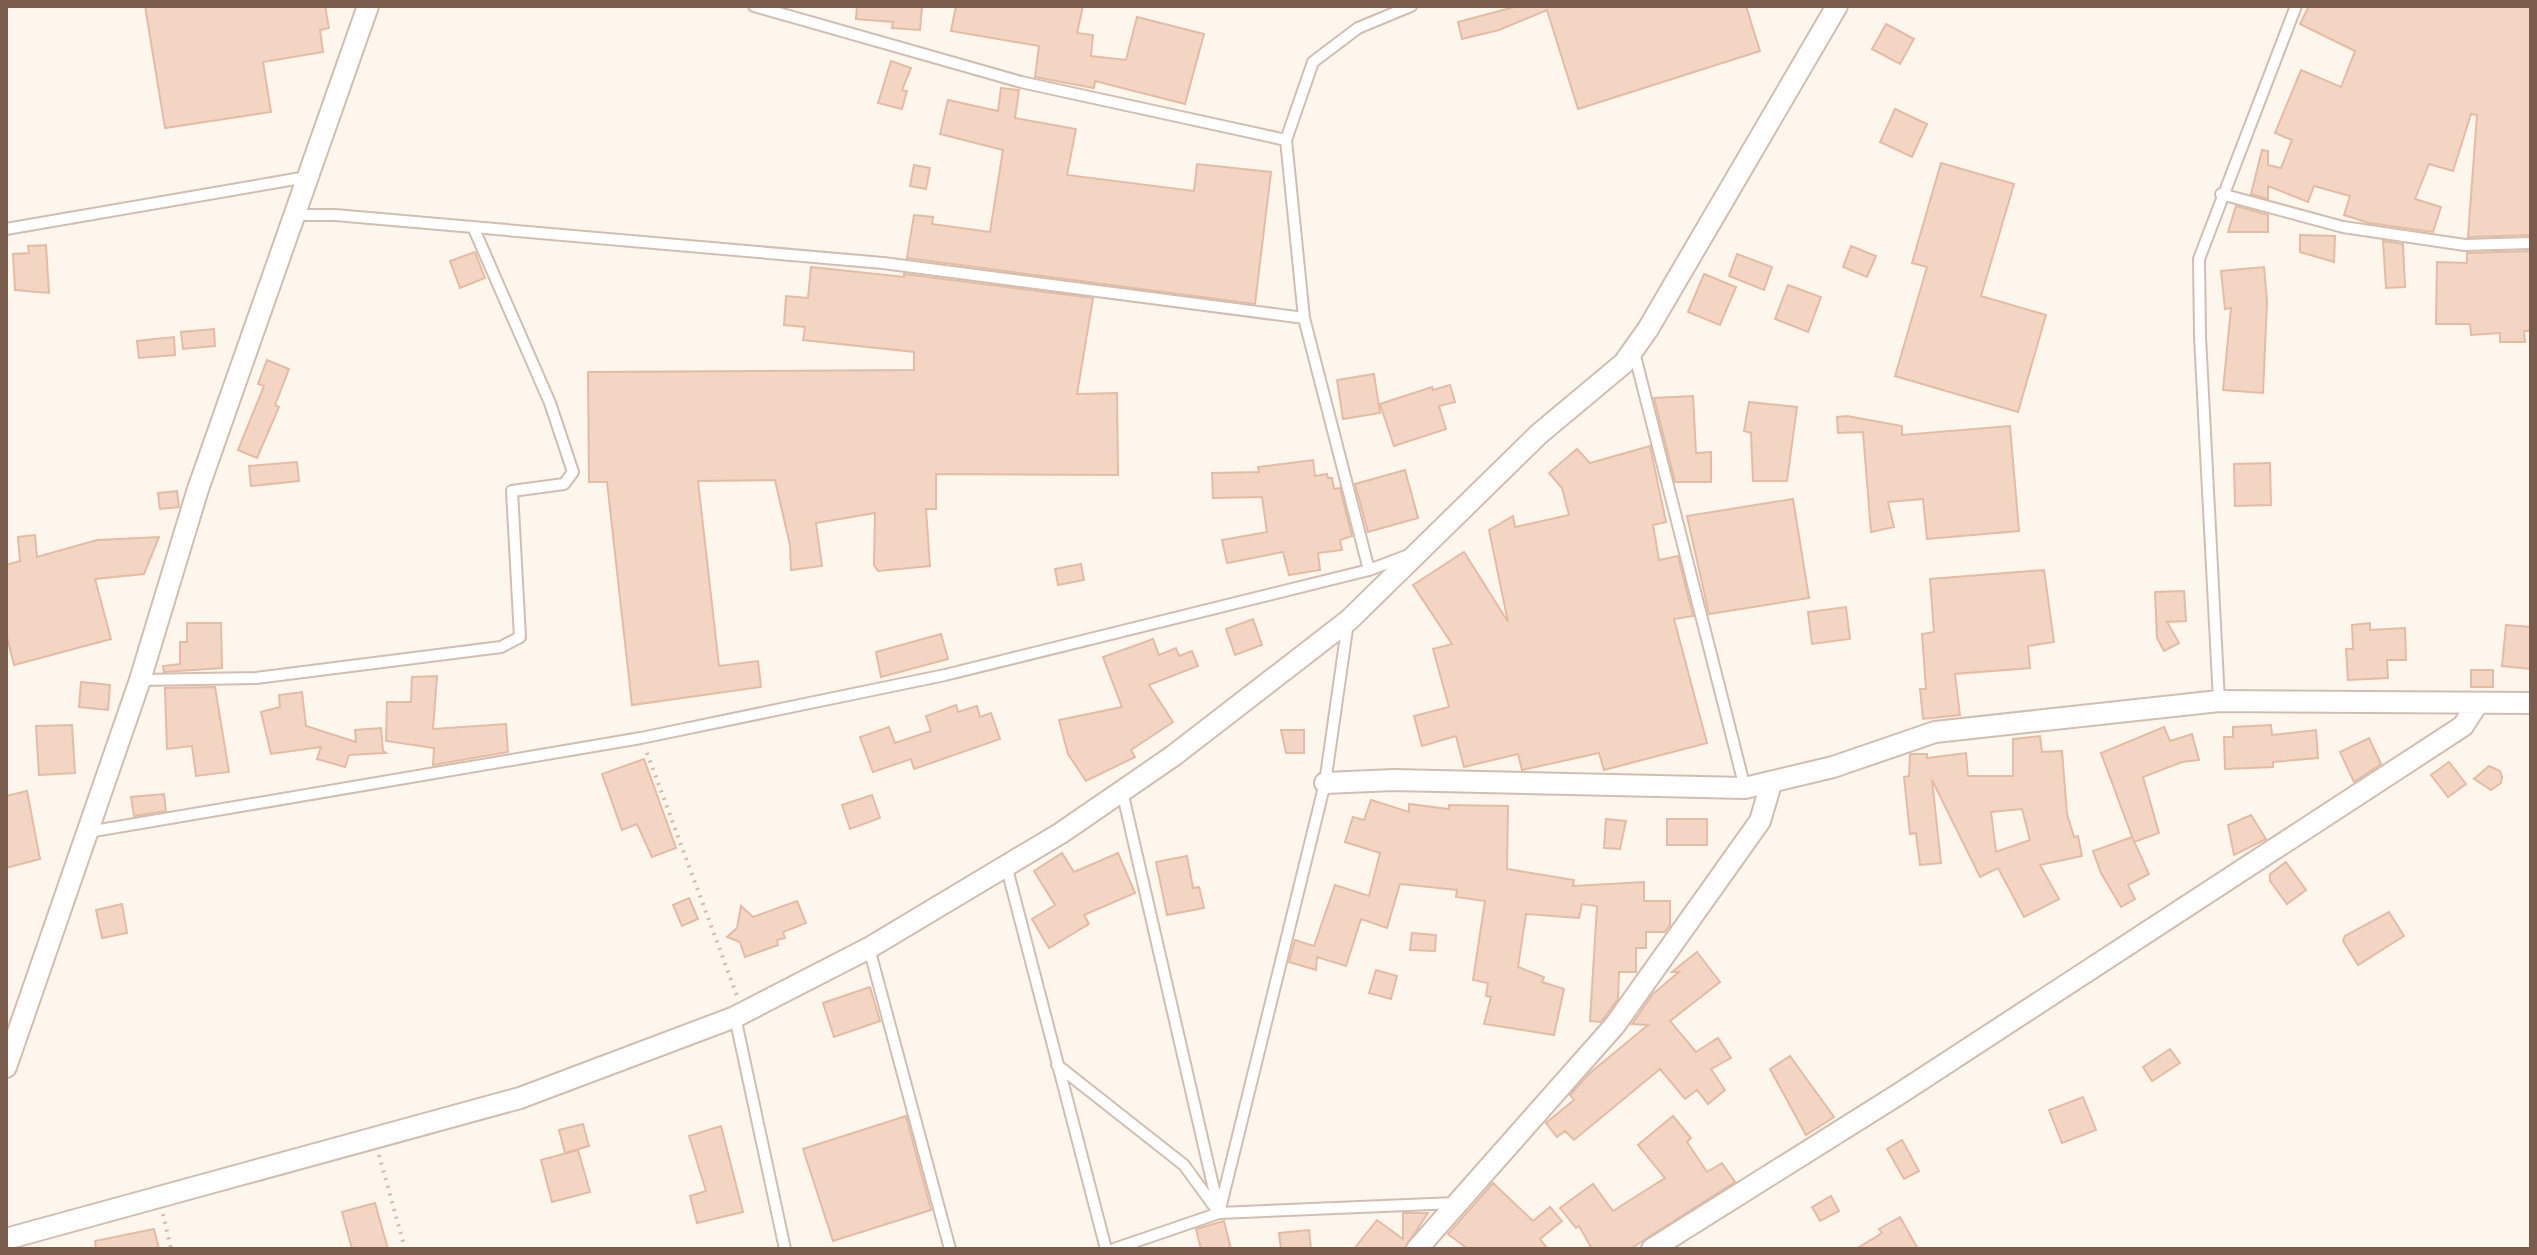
<svg xmlns="http://www.w3.org/2000/svg" width="2537" height="1255" viewBox="0 0 2537 1255" font-family="Raleway,sans-serif">
<style>
.building{fill:#f3d5c3;stroke:#e6bba3;stroke-width:2;fill-rule:evenodd}
.lines{fill:none;stroke-linecap:round;stroke-linejoin:round}
.lane-casing{stroke:#d1beb0;stroke-width:14}
.street-casing{stroke:#d1beb0;stroke-width:24}
.path{stroke:#d9b8a5;stroke-width:4;stroke-dasharray:2 6;stroke-linecap:butt}
.lane{stroke:#fff;stroke-width:10}
.street{stroke:#fff;stroke-width:20}
</style>
<rect width="100%" height="100%" fill="#fdf6ec"/>
<path class="building" d="M145 6H325L329 28 320 30 323 52 263 62 271 112 165 128Z
M857 6 922 7 920 30 892 28 893 22 856 19Z
M956 6H1083L1077 33 1093 35 1091 56 1126 60 1137 17 1204 34 1185 104 1095 81 1094 88 1035 77 1039 46 951 31Z
M1518 6H1746L1760 51 1578 109 1547 10 1499 30 1462 39 1458 22Z
M2309 6H2531V235L2468 237 2477 115 2471 114 2453 171 2429 164 2415 199 2441 207 2433 232 2369 223 2344 215 2350 196 2314 186 2308 202 2268 186V199L2251 194 2262 150 2268 151V165L2281 168 2292 140 2275 133 2301 70 2341 87 2355 51 2300 24Z
M1886 24 1914 39 1900 64 1872 49Z
M891 61 911 68 902 90 907 91 902 109 878 103Z
M1001 88 1019 90 1015 118 1076 129 1067 175 1194 191 1197 164 1271 172 1255 304 907 258 914 215 933 217 932 224 990 232 1003 150 940 134 948 100 998 111Z
M1895 109 1927 124 1912 157 1880 142Z
M1941 163 2014 184 1981 296 2046 315 2018 412 1895 376 1927 267 1912 263Z
M914 165 930 168 926 189 910 186Z
M2236 206 2268 215V232H2228Z
M2300 235 2335 236 2334 262 2300 252Z
M2383 241 2403 244 2405 287 2386 288Z
M46 245 49 293 15 290 13 254 29 253 28 246Z
M1851 246 1876 256 1867 277 1843 267Z
M2531 251V331H2524L2525 342H2500V333L2471 335 2470 324H2436L2437 262 2467 263V253Z
M475 252 485 278 460 288 450 261Z
M1737 254 1772 267 1764 290 1729 276Z
M811 267 904 277V274L1093 298 1077 394 1117 393 1118 475 936 474V509H926L930 566 878 571 874 565 875 513 816 523 822 566 791 570 790 545 775 480 698 481 719 666 758 661 761 687 632 705 607 482H589L588 372 914 370V352L803 340 805 327 784 325 786 296 808 298Z
M2264 267 2267 301 2263 393 2223 390 2231 308 2225 309 2221 271Z
M1704 274 1736 287 1720 325 1688 312Z
M1788 285 1821 297 1808 332 1775 319Z
M214 329 215 346 183 349 181 332Z
M174 337 175 355 139 358 137 341Z
M267 360 289 369 275 405 279 407 257 458 238 450 264 386 258 384Z
M1374 374 1380 413 1343 419 1337 380Z
M1450 385 1455 402 1439 406 1446 429 1394 446 1380 404 1432 387 1433 390Z
M1693 396 1696 453 1711 452V482H1675L1654 398Z
M1749 402 1797 407 1787 481H1753L1751 433 1744 431Z
M1847 416 1902 426V435L2010 426 2019 531 1927 539 1923 499 1888 502 1894 527 1871 532 1863 432 1838 433 1837 417Z
M1650 446 1666 522 1653 525 1659 560 1678 556 1693 616 1674 619 1707 743 1604 770 1599 753 1522 770 1518 754 1464 767 1456 736 1422 746 1414 716 1449 707 1433 649 1452 644 1413 585 1464 552 1508 622 1489 530 1513 516 1515 527 1569 515 1562 488 1549 473 1577 449 1590 463Z
M1313 460 1315 476 1327 474 1328 478H1332L1334 489 1340 488 1352 536 1340 540 1342 550 1318 553 1320 570 1289 575 1283 552 1227 563 1222 540 1267 532 1262 497 1213 498 1212 473 1259 472 1258 467Z
M297 462 299 481 251 486 249 466Z
M2270 463 2271 505 2235 506 2234 464Z
M1405 470 1418 518 1368 532 1355 484Z
M177 491 179 507 160 509 158 493Z
M1793 499 1809 598 1709 614 1687 516Z
M35 535 37 557 97 540 159 537 144 574 95 579 111 639 14 665 6 633V565L20 561 18 537Z
M1081 564 1084 580 1058 585 1055 569Z
M2044 570 2054 642 2028 646 2030 668 1955 674 1960 715 1923 719 1920 689H1926L1922 634 1934 632 1930 579Z
M2184 591 2186 621 2167 622 2179 643 2164 651 2157 638 2155 592Z
M1846 607 1850 639 1812 644 1808 612Z
M1253 619 1262 645 1235 655 1226 629Z
M187 623H221L222 668 164 672 163 666 180 664V642H187Z
M2370 623V630L2405 628 2406 660H2387L2388 678 2348 680 2346 649H2353L2352 625Z
M2506 625 2531 627V669L2502 666Z
M941 634 948 659 881 677 876 652Z
M1153 639 1159 655 1176 648 1179 656 1192 651 1198 666 1149 685 1173 722 1131 750 1135 757 1086 781 1068 754 1059 720 1122 707 1103 657Z
M2471 670H2493V687H2471Z
M437 676 433 729 506 724 508 752 433 765 434 748 386 741 387 702H411L412 677Z
M81 682 110 685 108 710 79 707Z
M215 687 229 772 196 776 192 746 167 749 165 688Z
M302 692 306 726 356 742 355 730 381 728 383 751 386 753 349 755 345 767 317 759 321 747 271 754 261 712 280 707 279 695Z
M956 705 958 712 977 706 980 717 991 713 1000 739 914 769 911 759 873 772 860 737 889 727 895 743 931 731 926 716Z
M72 725 75 773 39 775 36 726Z
M2271 725 2272 735 2316 730 2318 758 2273 762V767L2225 769 2224 737H2233V727Z
M2164 727 2170 741 2192 734 2199 760 2182 762 2143 777 2159 833 2134 842 2101 753Z
M1281 730H1304V753H1286Z
M2040 736 2042 752 2062 751 2067 814 2074 837 2078 836 2082 856 2040 865 2059 899 2024 917 1998 868 1980 877 1932 780 1941 863 1920 865 1916 833 1910 834 1904 777 1909 776 1910 754H1927V758L1966 753 1968 776H2013V739ZM2022 809 2030 840 1996 852 1991 812Z
M2369 738 2381 764 2354 782 2340 752Z
M644 759 676 848 652 857 637 824 622 830 602 774Z
M2449 762 2466 784 2448 797 2431 775Z
M2489 766 2500 771 2502 777 2501 783 2491 790 2474 779Z
M27 791 40 859 6 868V796Z
M164 794 166 811 134 816 131 797Z
M872 795 880 818 850 829 842 805Z
M1371 800 1409 812V804L1449 809V805L1508 806 1507 869 1574 880 1573 886 1644 882V901H1670V925L1665 932H1646V948H1636V972H1619L1618 999 1601 1022 1590 1021 1597 906 1582 904 1579 918 1526 914 1518 967 1544 977 1542 982 1564 989 1554 1035 1484 1024 1491 997 1486 996 1488 983 1473 980 1485 901 1456 897 1457 890 1400 884 1387 928 1361 919 1346 966 1317 957 1316 970 1289 962 1295 940 1314 946 1335 885 1369 896 1380 853 1345 842 1353 817 1364 820Z
M2251 815 2266 839 2234 855 2228 825Z
M1606 819 1626 821 1620 849 1604 848Z
M1667 819H1707V845H1667Z
M2132 837 2149 874 2128 885 2135 899 2121 907 2101 873 2093 851Z
M1062 853 1074 872 1118 853 1135 893 1084 915 1089 924 1049 948 1032 919 1055 905 1034 871Z
M1187 856 1193 888 1199 887 1204 908 1167 915 1156 862Z
M2286 862 2306 890 2287 904 2270 881V874Z
M689 898 698 919 682 926 673 905Z
M797 901 806 923 783 932 785 938 777 940 778 945 745 957 740 942 727 937 737 928 741 906 753 917Z
M122 904 127 933 102 938 96 910Z
M2389 912 2404 936 2358 965 2343 941 2345 936Z
M1412 933 1436 935 1435 951 1410 950Z
M1697 952 1720 982 1670 1021 1696 1052 1718 1038 1731 1058 1711 1069 1725 1090 1708 1104 1697 1090 1685 1099 1660 1069 1574 1140 1565 1131 1557 1137 1546 1123 1574 1100 1570 1095 1590 1073 1648 1025 1632 1024 1653 994 1679 972H1672Z
M1376 970 1397 976 1391 999 1369 993Z
M870 987 880 1021 834 1037 823 1003Z
M2170 1049 2180 1063 2152 1081 2143 1067Z
M1790 1056 1834 1117 1806 1135 1770 1069Z
M2083 1097 2096 1130 2062 1143 2049 1110Z
M906 1116 931 1210 833 1241 803 1149Z
M1673 1116 1691 1138 1687 1142 1707 1172 1722 1163 1735 1182 1630 1249H1592L1579 1226 1576 1228 1560 1208 1593 1184 1613 1211 1665 1178 1638 1145Z
M583 1124 589 1146 565 1153 559 1130Z
M721 1126 743 1212 697 1223 690 1196 706 1191 689 1136Z
M1902 1140 1919 1171 1904 1179 1887 1149Z
M578 1150 590 1192 552 1202 541 1160Z
M1493 1183 1533 1221 1550 1207 1562 1221 1540 1239 1548 1249H1468L1448 1234Z
M1831 1196 1839 1211 1820 1221 1812 1207Z
M375 1203 388 1249H352L342 1212Z
M1403 1213H1428L1404 1249H1354L1377 1220 1403 1239Z
M1900 1217 1918 1249H1856L1882 1233 1879 1229Z
M1224 1221 1231 1249H1201L1196 1229Z
M154 1229 159 1249H96L95 1241Z
M1309 1230 1311 1249H1281L1279 1233Z"/>
<g class="lines">
<g class="lane-casing">
<path id="lane" d="M754 6 1021 82 1286 140 1304 318 1369 570
M1286 140 1313 62 1358 28 1411 6
M2221 194 2343 227 2465 245 2531 243
M294 215H335L883 263 1304 318
M6 229 307 177
M1634 352 1745 788
M140 680 256 678 501 647 520 637 512 491 564 484 573 472 550 403 474 229
M2219 701 2200 337 2199 259 2296 6
M1122 791 1218 1207
M88 832 641 738 945 675 1369 570 1406 556
M1006 865 1106 1249
M869 948 950 1249
M735 1017 785 1249
M1057 1065 1184 1165 1219 1213 1455 1203
M1219 1213 1325 783 1348 622
M1114 1249 1219 1213"/>
</g>
<g class="street-casing">
<path id="street" d="M1325 783 1394 780 1745 788 1833 767 1935 732 2219 701 2531 703
M6 1067 140 680 198 489 368 6
M6 1239 520 1098 735 1017 869 948 1061 833 1173 756 1349 620 1539 434 1624 363 1648 329 1837 6
M1417 1249 1615 1025 1760 821 1771 784
M1652 1249 1899 1094 2463 726 2478 703"/>
</g>
<path class="path" d="M647 753 737 996
M379 1155 405 1249
M163 1214 171 1249"/>
<use href="#lane" class="lane"/>
<use href="#street" class="street"/>
</g>
<rect width="2537" height="1255" fill="none" stroke="#7a5c4d" stroke-width="16"/>
</svg>
